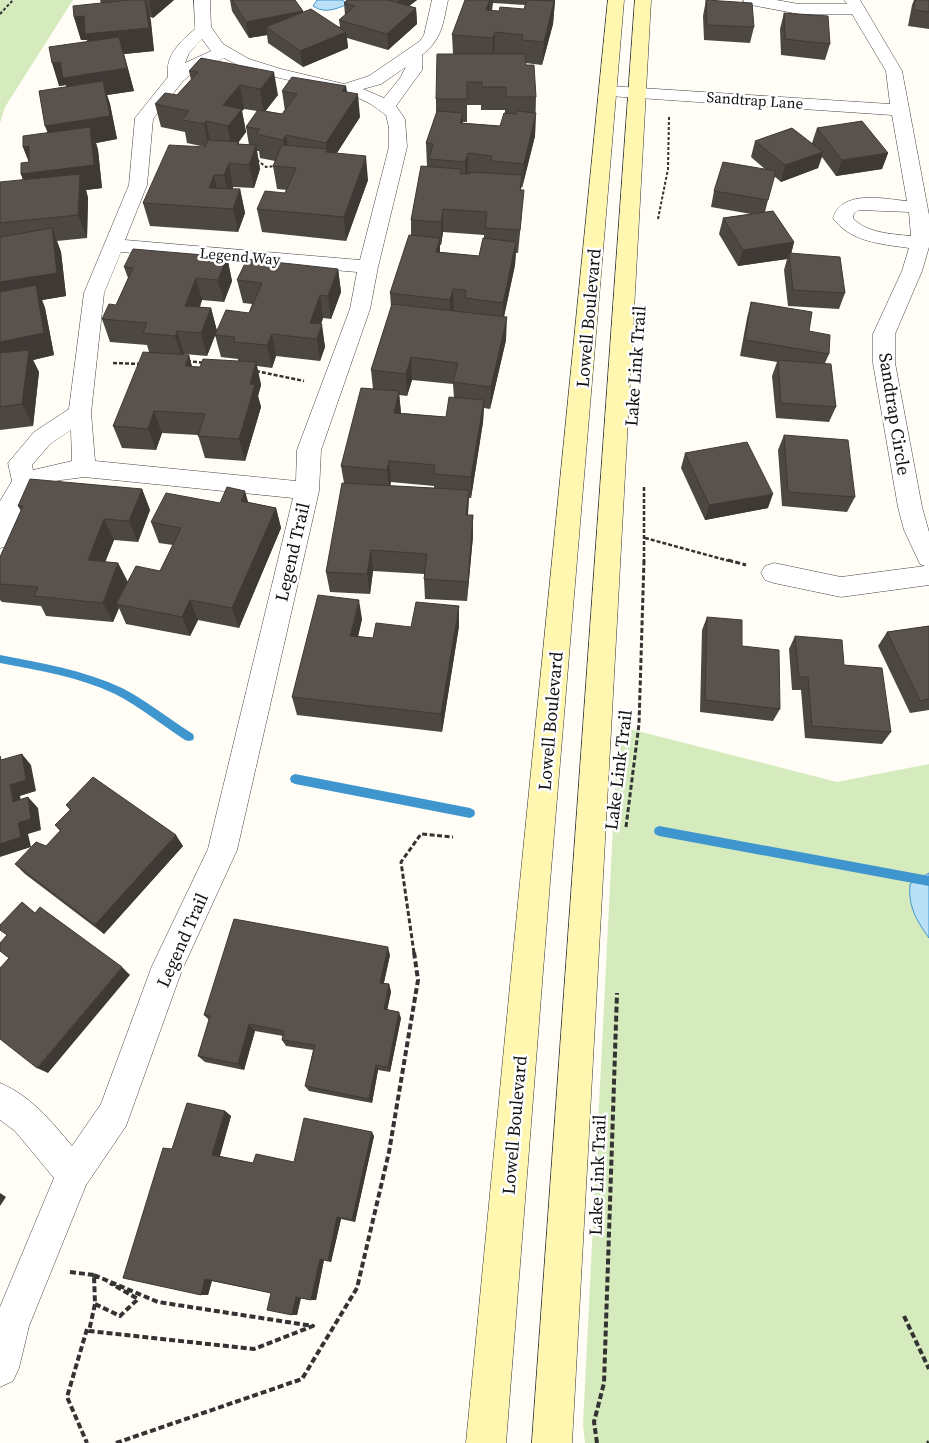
<svg xmlns="http://www.w3.org/2000/svg" width="929" height="1443" viewBox="0 0 929 1443" font-family="'Source Serif 4',serif">
<style>
.green{fill:#d5ebbd}
.water{fill:#b9e0f7;stroke:#3f96cf}
.lines{fill:none;stroke-linecap:round;stroke-linejoin:round}
.stream{fill:#3f96cf;fill-rule:evenodd}
.street-casing{stroke:#444;stroke-width:1}
.secondary-casing{stroke:#333;stroke-width:1}
.path-far3{stroke:#333;stroke-width:2;stroke-dasharray:3 2;stroke-linecap:butt}
.path-far2{stroke:#333;stroke-width:2.5;stroke-dasharray:4 2;stroke-linecap:butt}
.path-far1{stroke:#333;stroke-width:3;stroke-dasharray:5 2.5;stroke-linecap:butt}
.path{stroke:#333;stroke-width:4;stroke-dasharray:6 3;stroke-linecap:butt}
.street{fill:#fff;fill-rule:evenodd}
.secondary{fill:#fff6b0;fill-rule:evenodd}
.wall{fill:#4d4742;fill-rule:evenodd}
.shaded-wall{fill:#3f3936}
.building{fill:#5a524d;stroke:#3f3936}
.labels{text-anchor:middle;dominant-baseline:central;stroke-width:5;stroke-linejoin:round;paint-order:stroke}
.far-street-label{font-size:15px;fill:#111;stroke:#fff}
.street-label{font-size:18px;fill:#111;stroke:#fff}
</style>
<rect width="100%" height="100%" fill="#fffdf5"/>
<path class="green" d="M0 0H73L5 107 0 123Z
M618 726 837 782 929 764V1443H585L583 1424Z"/>
<path class="water" d="M317 0H342L348 4C336 9 325 14 313 6Z
M929 873V938C916 920 908 906 910 884Z"/>
<g class="lines">
<path class="stream" d="M0 655C41 663 84 670 122 688 147 701 169 719 193 734L194 737 193 740 189 741 185 740C162 725 140 707 115 694 79 677 38 670 0 663Z
M295 774 470 808 474 810 475 813 474 816 470 818 295 784 291 782 290 779 291 776Z
M659 826 929 876V886L659 836 655 834 654 831 655 828Z"/>
<g class="street-casing">
<path id="street" d="M194 0H210L211 27 223 44 249 59 281 69 344 84 369 76 420 41 424 35 432 0H448C443 24 442 39 422 55V70L396 106 405 119 407 147 378 267 370 309 321 450 319 491 237 850 182 970 126 1126 86 1185 29 1326 19 1368 13 1381 0 1387V1307L54 1178 15 1131 0 1120V1083C31 1096 50 1120 72 1146L101 1104 152 966 208 849 293 498 84 477C51 482 30 479 19 516 15 526 14 536 9 546L0 548V501L12 481 8 463 34 432 69 409 84 293 129 185 135 118 168 77C165 55 180 42 195 29ZM202 39 211 51 185 63 189 53ZM224 58C268 83 323 81 367 102 373 105 380 111 386 115L389 128V147L360 260 125 240 147 185 153 119 183 81 195 71ZM406 67 400 78 384 98 363 89 381 84ZM121 252 357 272 350 309 297 450 296 481 95 461 91 413 104 293ZM71 430 72 461 33 470 32 465 50 444Z
M743 0H776L799 4H847L844 0H860L902 71 929 215V247L922 271 895 334V363L922 507 929 532V585L841 597 774 583 765 580 761 573 765 566 774 563 841 577 925 566 920 564 904 530 898 507 873 363V334L902 271 909 248C881 244 850 242 833 218 842 189 884 199 907 201L892 115 609 96 603 95 600 91 603 87 609 86 890 104 886 71 852 14H799L751 5 745 3ZM859 210 909 212 911 236C892 234 866 233 853 218L854 213Z"/>
</g>
<g class="secondary-casing">
<path id="secondary" d="M608 0H624L550 882 506 1443H466L520 882Z
M635 0H651L572 1443H532Z"/>
</g>
<path class="path-far3" d="M0 14 13 0
M257 160 266 167 276 166
M658 219 668 169 669 117"/>
<path class="path-far2" d="M187 361 206 363
M113 363 141 364
M256 371 304 381
M644 487V562
M645 538 733 562"/>
<path class="path-far1" d="M728 560 746 565
M626 827 639 724 644 560
M414 953 401 862 421 834 453 837"/>
<path class="path" d="M70 1272 94 1275
M94 1275 158 1302 313 1326 254 1349 89 1331 95 1304Z
M95 1304 120 1316 138 1299 110 1283
M904 1316 929 1369
M87 1329 67 1397 87 1443
M116 1443 302 1379 357 1288 389 1152 418 980 414 952
M597 1443 594 1422 604 1383 617 993
M927 1443 929 1442"/>
<use href="#street" class="street"/>
<use href="#secondary" class="secondary"/>
</g>
<path class="wall" d="M100 0H174L153 18 150 17 154 51 124 54 134 91 107 95 110 104 117 139 96 143 98 150 102 188 86 190 88 198 87 238 57 241 61 252 66 296 42 300 45 308 54 355 33 360 39 372 33 426 0 430V185L23 180 21 174 29 162 23 147 48 132 66 87V85L59 86 88 41 87 40H81L74 17 101 3Z
M230 0H295L303 12 340 27 339 20 345 15 344 3 347 0H417L409 6 416 8 417 24 388 50 347 38 348 48 303 67 268 43 267 35 249 38 232 11Z
M465 0H555L553 24 542 65 525 63 536 97 535 136 522 188 521 187 522 213 518 253H516L515 265 504 317 506 340 490 409 484 408 483 422 471 498H469L468 515H473V536L467 601 425 599 424 579V574L373 571 370 594 330 592 326 572 344 483 341 466 373 389 371 370 391 307 390 293 411 235V220L427 167 426 143 436 114V99L453 54 452 35ZM493 3 525 5 524 9 499 11H492ZM467 105H481V110H505V113L500 126 463 123V122H467ZM443 232 484 235V238L479 256 440 252V245H441ZM412 380 453 384 454 398 446 417 401 413 399 395 407 396ZM391 482 434 486V488L390 486Z
M706 0 754 27 750 43 704 40 703 16Z
M914 0H929V29L908 26 912 5Z
M784 13 830 44 825 60 781 55 780 29Z
M201 58 278 95 265 111 282 114 285 111 282 91 346 86 347 92 360 117 337 153 368 180 346 241 262 232 257 209 285 193 287 190 277 189 273 166 275 161 260 158 259 151H257L260 169 254 188 233 187V189H240L245 213 238 232 150 226 143 203 205 147 187 143 185 132 161 127 155 104 177 95 191 80 189 71ZM244 109 257 111 246 127 249 145 239 144V142L246 132 242 111Z
M817 128 888 153 882 169 836 176 822 157 818 168 781 182 774 176 765 212 794 242 791 254 845 293 839 309 788 306 784 270 787 259 738 266 719 234 723 218 751 214 711 207 714 191 765 169 751 157 755 141 812 143Z
M227 257 232 281 224 302 202 300 200 307 211 308 217 331 249 313 252 304 243 303 237 280 338 269 341 292 331 319 323 318 321 324 325 347 320 361 276 356 272 368 257 366 261 385 258 396 261 407 245 461 205 458 198 435 162 433 156 450 122 448 113 426 149 352 147 345 110 342 102 319 116 305 128 278 124 267ZM215 335 221 357 238 359V361L200 367H192L189 355H184V354L207 356Z
M751 302 809 331 829 354 825 363 836 407 829 422 776 418 772 376 777 362 740 356 747 318Z
M784 435 855 497 847 512 782 506 778 450Z
M685 453 768 508 705 520 681 468Z
M142 489 150 510 138 542 114 540 105 562 118 563 128 582 160 571 173 545 159 543 151 522 220 503 248 502 276 508 281 528 239 628 198 620 190 636 126 624 119 608 113 622 46 616 41 606 2 602 0 600V557L21 511 18 506Z
M707 617 742 646 780 709 773 721 700 712 702 630Z
M362 619 358 636 373 638 411 627 459 626 442 732 297 715 292 697Z
M929 626V710L910 713 878 646 887 632Z
M795 636 844 665 891 732 882 744 805 738 801 690H792L789 649Z
M66 805 183 846 104 934 25 874 15 864 46 846 60 831 55 825 70 810Z
M390 955 384 983 389 984 391 992 387 1009 401 1018 390 1072 378 1070 372 1103 309 1091 305 1086 313 1050 286 1046 282 1040 283 1036 255 1031 244 1070 205 1062 198 1056 209 1020 204 1015Z
M225 1111 231 1116 220 1156 253 1163 294 1162 374 1136 355 1222 341 1219 331 1262 324 1260 316 1300H311L301 1298 297 1315H292L271 1293 212 1281 208 1295H201L172 1149Z"/>
<path class="shaded-wall" d="M146 0 151 21 154 51 124 54 134 91 107 95 110 104 117 139 96 143 98 150 102 188 86 190 88 198 87 238 78 215 30 197 21 174 54 149 45 126 71 101 66 85 59 86 52 63 92 58 87 40H81L74 17Z
M151 0H174L153 18 149 2Z
M398 0H417L399 14Z
M490 0V22L486 10Z
M492 0H493L491 12Z
M553 0H555L553 24 542 65 544 42 553 6Z
M416 8 417 24 388 50 387 34Z
M303 11 305 27H266L267 35 249 38 246 22Z
M346 32 348 48 303 67 300 51Z
M495 32 494 55 492 62 493 38Z
M274 72 278 95 264 113 260 89Z
M240 85 244 109 242 111 246 132 232 149 223 105Z
M346 86 348 109 358 94 360 117 329 165 326 152 327 151 326 143 342 91Z
M463 113V136L460 123Z
M536 113 535 136 522 188 524 164Z
M206 121 211 145 209 148 204 124Z
M286 135 290 159 287 163 283 140Z
M256 145 260 169 254 188 249 165Z
M29 146 32 170 23 147Z
M823 152 818 168 781 182 785 165Z
M468 153V177L465 186V162Z
M888 153 882 169 836 176 842 160Z
M366 156 368 180 346 241 344 217Z
M229 163 233 187 229 199 224 175Z
M214 175 219 198 209 188Z
M240 189 245 213 238 232 233 209Z
M443 209V232L441 245V222Z
M52 228 61 252 66 296 42 300 45 308 54 355 33 360 39 372 33 426 22 404 0 366V282Z
M440 238V261L436 252Z
M516 242 515 265 502 325 503 303Z
M794 242 790 258 789 253 787 259 738 266 743 250Z
M227 257 232 281 224 302 218 280Z
M338 269 341 292 331 319 328 296Z
M196 278 202 300 191 329 185 306Z
M453 289 454 312 451 323 450 300Z
M320 295 323 318 316 339 310 323Z
M211 308 217 331 207 356 201 333Z
M507 317 506 340 490 409 491 387Z
M322 324 325 347 320 361 317 339Z
M177 331 184 354 182 359 175 336Z
M272 334 276 356 272 368 267 345Z
M189 355 195 378 185 366Z
M411 357 412 380 407 396 406 374Z
M256 362 261 385 258 396 261 407 245 461 239 439 250 384Z
M399 391 401 413H394Z
M484 400 483 422 471 498V477Z
M154 411 162 433 156 450 148 429Z
M389 461 391 482 389 491 387 470Z
M142 489 150 510 138 542 129 521Z
M469 490 468 511 466 536V515Z
M245 491 251 512 241 501Z
M773 494 768 508 705 520 709 505Z
M276 508 281 528 239 628 232 608Z
M473 515V536L467 601 468 582Z
M104 519 114 540 98 580 88 560Z
M371 550 373 571 370 594 367 574Z
M118 563 128 583 116 604 119 608 113 622 103 603Z
M190 600 198 620 190 636 182 617Z
M359 600 362 619 354 655 350 636Z
M459 606V626L442 732 441 714Z
M22 754 31 765 36 791 20 796 23 813 13 802 10 785Z
M28 797 38 808 41 830 28 834 31 847 0 857V844L18 823Z
M176 835 183 846 104 934 95 925Z
M388 947 390 955 382 990 380 983Z
M122 967 130 975 48 1073 37 1068Z
M389 984 391 992 386 1016 384 1009Z
M399 1012 401 1018 390 1072 388 1067Z
M249 1024 255 1031 244 1070 238 1064Z
M376 1065 378 1070 372 1103 369 1099Z
M225 1111 231 1116 219 1158 212 1155Z
M372 1132 374 1136 355 1222 352 1220Z
M0 1193 6 1197 0 1206Z
M337 1217 341 1219 331 1262 328 1261Z
M320 1259 324 1260 316 1300H311Z
M205 1279 212 1280 208 1295H201Z
M296 1297H301L297 1315H292Z"/>
<path class="building" d="M129 0H145L149 28 85 34 84 16 74 17 73 6Z
M232 0H295L303 11 246 22Z
M347 0H388L416 8 387 34 339 20 355 6 344 3Z
M465 0H490L486 10 499 11 500 7 524 9 527 0 554 1 544 42 522 40 523 35 495 32 493 38 452 35Z
M706 0 752 3 754 27 707 25Z
M915 0H929V12L914 10Z
M311 9 346 32 300 51 266 27Z
M784 13 828 16 830 44 785 39Z
M119 37 127 68 63 78 60 62 52 63 49 47Z
M437 54H525L526 65H534L536 97H506V87H482V82H467V99H436Z
M201 58 274 72 260 89 240 85 223 105 242 109 228 126 206 121 204 124 182 120 189 111 155 104 165 93 177 95 198 72 189 71Z
M292 77 346 86 342 91 358 94 326 143 286 135 283 140 256 134 260 129 246 127 258 110 282 114 297 94 282 91Z
M103 81 110 116 45 126 39 91Z
M437 111 463 113 460 123 500 126 504 113 516 114 517 111 536 113 524 164 491 161 492 156 468 153 465 162 429 159 433 144 426 143Z
M862 121 888 153 842 160 817 128Z
M90 127 94 165 21 174V163L29 162V146L23 147V136Z
M792 128 823 152 785 165 755 141Z
M208 140 239 142 237 144 256 145 249 165 229 163 224 175H214L209 188 240 189 233 209 143 203 169 145 205 147Z
M282 145 327 149 326 152 366 156 344 217 257 209 265 191 285 193 296 168 273 166Z
M723 162 776 171 768 200 714 191Z
M421 166 461 169 460 174H470V172L522 175 520 190H524L520 230 485 228 487 212 443 209 441 222 411 220Z
M80 174 78 215 0 223V182Z
M773 211 794 242 743 250 723 218Z
M52 228 57 273 0 282V237Z
M409 235 440 238 436 252 479 256 483 238 516 242 503 303 465 298 466 290 453 289 450 300 390 293Z
M133 249 227 257 218 280 196 278 185 306 211 308 201 333 177 331 175 336 143 333 147 323 102 319 109 304 116 305 133 268 124 267Z
M789 253 840 257 845 293 793 290Z
M247 259 338 269 328 296 320 295 310 323 322 324 317 339 272 334 267 345 233 342 235 337 215 335 226 310 249 313 262 283 237 280Z
M36 285 44 333 0 342V292Z
M751 302 812 312 809 331 830 335 829 354 745 340Z
M392 304 507 317 491 387 453 382 458 363 411 357 406 374 371 370Z
M29 350 22 404 0 407V353Z
M143 352 189 355 185 366 200 367 203 359 256 362 250 384 255 385 239 439 198 436 205 414 154 411 148 429 113 426Z
M778 360 831 364 836 407 781 403Z
M361 388 399 391 394 413 446 417 449 397 484 400 471 477 434 474 435 465 389 461 387 470 341 466Z
M784 435 848 440 855 497 788 492Z
M747 442 773 494 709 505 685 453Z
M30 479 142 489 129 521 104 519 88 560 118 563 103 603 34 596 38 587 0 584V557L23 506H18Z
M342 483 469 490 466 515H473L468 582 424 579 427 554 371 550 367 574 326 572Z
M227 487 245 491 241 501 276 508 232 608 190 600 182 617 116 604 136 566 160 571 181 528 151 522 166 493 220 503Z
M318 595 359 600 350 636 373 638 376 623 411 627 416 602 459 606 441 714 292 697Z
M707 617 742 620V646L779 650 780 709 705 700Z
M929 626V699L920 701 887 632Z
M795 636 842 640 844 665 882 668 891 732 812 726 808 677H799Z
M22 754 26 780 10 785 13 802 28 797 31 819 18 823 21 837 0 844V756L1 760Z
M93 777 176 835 95 925 15 864 36 842 46 846 61 830 55 825 71 809 66 805Z
M22 902 35 913 40 907 122 967 37 1068 0 1039V968L9 958 0 951V943L7 935 0 930V925Z
M234 919 388 947 380 983 389 984 384 1009 399 1012 388 1067 376 1065 369 1099 305 1086 315 1045 282 1040 284 1031 249 1024 238 1064 198 1056 210 1016 204 1015Z
M187 1103 225 1111 212 1155 253 1163 256 1154 294 1162 304 1118 372 1132 352 1220 337 1217 328 1261 320 1259 311 1300 296 1297 292 1315 267 1310 271 1293 205 1279 201 1295 123 1278 163 1148 172 1149Z"/>
<g class="labels">
<g class="far-street-label">
<text transform="translate(755 100) rotate(4)">Sandtrap Lane</text>
<text transform="translate(240 256) rotate(5)">Legend Way</text>
</g>
<g class="street-label">
<text transform="translate(588 318) rotate(-85)">Lowell Boulevard</text>
<text transform="translate(635 366) rotate(-86)">Lake Link Trail</text>
<text transform="translate(895 414) rotate(81)">Sandtrap Circle</text>
<text transform="translate(292 552) rotate(-77)">Legend Trail</text>
<text transform="translate(550 721) rotate(-85)">Lowell Boulevard</text>
<text transform="translate(618 770) rotate(-83)">Lake Link Trail</text>
<text transform="translate(182 940) rotate(-66)">Legend Trail</text>
<text transform="translate(514 1125) rotate(-85)">Lowell Boulevard</text>
<text transform="translate(597 1175) rotate(-88)">Lake Link Trail</text>
</g>
</g>
</svg>
